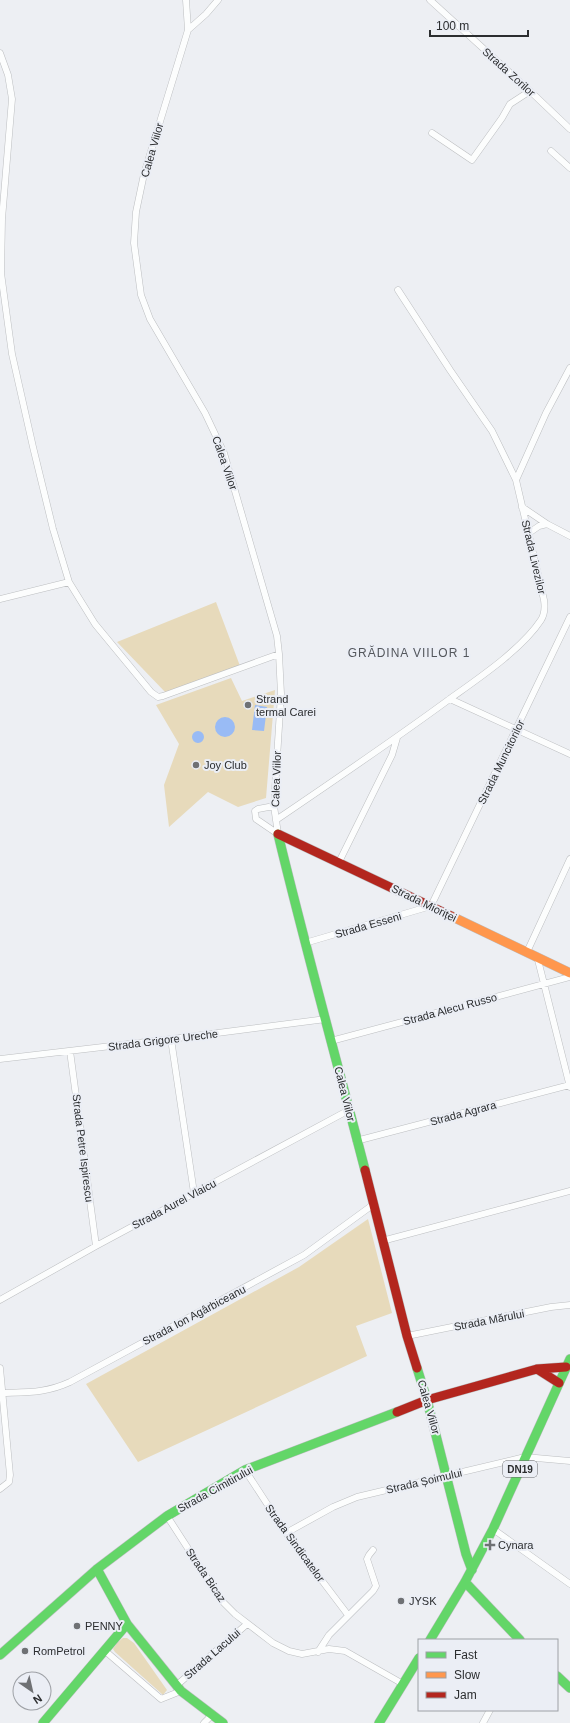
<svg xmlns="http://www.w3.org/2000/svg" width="570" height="1723" viewBox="0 0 570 1723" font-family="Helvetica,sans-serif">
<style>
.green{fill:#e7dabb}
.water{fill:#99bbf5}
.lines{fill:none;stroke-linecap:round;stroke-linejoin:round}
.street-casing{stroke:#bcbec0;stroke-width:7}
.fast-casing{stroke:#bcbec0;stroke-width:10}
.slow-casing{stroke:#bcbec0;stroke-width:10}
.jam-casing{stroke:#bcbec0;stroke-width:10}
.street{stroke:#fcfdfd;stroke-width:6}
.fast{stroke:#63d668;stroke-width:9}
.slow{stroke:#ff974d;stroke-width:9}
.jam{stroke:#b3261e;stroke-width:9}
.poi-dot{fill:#6f7174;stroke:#ebeef5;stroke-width:1.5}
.labels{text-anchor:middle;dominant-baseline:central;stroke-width:4;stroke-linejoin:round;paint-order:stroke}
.shield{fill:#ebeef5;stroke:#65676a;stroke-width:1}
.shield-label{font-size:10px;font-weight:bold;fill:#2b2d2f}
.street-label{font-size:11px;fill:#2b2d2f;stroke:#ebeef5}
.poi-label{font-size:11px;fill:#2b2d2f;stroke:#ebeef5;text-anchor:start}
.neighbourhood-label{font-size:12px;letter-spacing:1px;fill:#54575c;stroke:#ebeef5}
</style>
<rect width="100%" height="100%" fill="#edeff3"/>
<path class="green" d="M216 602 240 666 166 693 117 642Z
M231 678 242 701 275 690 266 798 238 807 208 792 169 827 164 785 179 744 156 705Z
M368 1219 392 1313 356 1326 367 1356 138 1462 86 1384 299 1267Z
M123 1638H127L134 1643 167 1690 163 1695 115 1652 113 1649 117 1643Z"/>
<path class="water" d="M255 705 267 707 264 731 252 730Z
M215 727a10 10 0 1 1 20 0a10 10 0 1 1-20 0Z
M192 737a6 6 0 1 1 12 0a6 6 0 1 1-12 0Z"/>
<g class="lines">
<g class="street-casing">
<path id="street" d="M186 0 188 30 144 174 136 212 134 243 141 295 150 319 205 413 224 453 277 636 279 654 281 694 274 806 278 834
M430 0 530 91 570 129
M188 30 206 14 218 0
M0 53 8 75 12 99 2 219 1 273 12 354 33 447 53 529 69 582 95 624 151 692 158 697 163 696 279 654
M432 133 472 160 502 118 510 104 530 91
M551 151 570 168
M398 290 450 370 492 431 516 480
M522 507 547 524 570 536
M529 533 539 526 547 524
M0 599 69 582
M450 699 570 754
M274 806 258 809 255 811 256 819 278 834
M276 820C335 780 394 740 451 698 479 678 522 649 541 620 545 614 545 607 544 600L516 480 546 413 570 368
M339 862 392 755 397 738
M305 943 431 906 570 617
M527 952 570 859
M537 956 570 1087
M171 1039 194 1193
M331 1041 570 977
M70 1051 96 1246
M0 1059 171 1039 326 1019
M356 1141 570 1085
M382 1241 570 1191
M0 1300 96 1246 349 1110
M407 1336 551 1307 570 1305
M0 1368 10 1475 9 1482 0 1489
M2 1393C29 1392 46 1393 70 1382L304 1255 374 1204
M245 1470 286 1533 348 1615
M167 1516 222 1601 235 1614 273 1643 289 1651 302 1654 329 1649 345 1651 403 1684
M493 1529 570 1584
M286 1533 333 1507 357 1497 525 1457 570 1461
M104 1650 161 1699 181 1691
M318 1652 329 1635 373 1591 376 1586 367 1559 369 1555 373 1550
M177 1685 247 1624
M204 1723 213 1714
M483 1723 490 1710"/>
</g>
<g class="fast-casing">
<path id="fast" d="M278 834C305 946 336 1058 365 1170
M417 1368 427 1400 466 1554 472 1570
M97 1569 127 1624 181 1691 223 1723
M465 1582 520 1640
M430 1640 465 1582 493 1529 570 1359
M0 1655 97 1569 167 1516 245 1470 397 1412
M557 1676 570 1688
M43 1723 127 1624
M379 1723 419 1658"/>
</g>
<g class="slow-casing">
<path id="slow" d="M451 916 570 973"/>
</g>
<g class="jam-casing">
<path id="jam" d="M278 834 451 916
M365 1170 407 1336 417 1368
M537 1369 559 1383
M397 1412 427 1400 537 1369 566 1367"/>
</g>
<use href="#street" class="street"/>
<use href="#fast" class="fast"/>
<use href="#slow" class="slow"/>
<use href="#jam" class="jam"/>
</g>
<g class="poi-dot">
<circle cx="248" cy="705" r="4"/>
<circle cx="196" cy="765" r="4"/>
<path d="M488 1539h4v4h4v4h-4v4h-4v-4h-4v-4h4z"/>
<circle cx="401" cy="1601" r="4"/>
<circle cx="77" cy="1626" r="4"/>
<circle cx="25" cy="1651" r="4"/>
</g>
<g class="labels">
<rect class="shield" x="503" y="1461" width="34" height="16" rx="3"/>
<g class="shield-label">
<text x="520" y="1469">DN19</text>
</g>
<g class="street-label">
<text transform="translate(509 72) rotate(42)">Strada Zorilor</text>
<text transform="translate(152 150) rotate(-74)">Calea Viilor</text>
<text transform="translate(225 463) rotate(71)">Calea Viilor</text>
<text transform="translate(534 557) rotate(77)">Strada Livezilor</text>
<text transform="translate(501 762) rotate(-64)">Strada Muncitorilor</text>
<text transform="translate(276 779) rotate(-88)">Calea Viilor</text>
<text transform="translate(424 903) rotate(26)">Strada Mioriței</text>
<text transform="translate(368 925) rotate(-16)">Strada Esseni</text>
<text transform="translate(450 1009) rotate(-15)">Strada Alecu Russo</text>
<text transform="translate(163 1040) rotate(-7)">Strada Grigore Ureche</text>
<text transform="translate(345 1094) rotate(76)">Calea Viilor</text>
<text transform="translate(463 1113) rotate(-15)">Strada Agrara</text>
<text transform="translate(83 1148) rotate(83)">Strada Petre Ispirescu</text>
<text transform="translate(174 1204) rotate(-28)">Strada Aurel Vlaicu</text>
<text transform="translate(194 1315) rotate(-28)">Strada Ion Agârbiceanu</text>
<text transform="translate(489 1320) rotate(-11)">Strada Mărului</text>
<text transform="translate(429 1407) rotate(74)">Calea Viilor</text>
<text transform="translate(424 1481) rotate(-13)">Strada Șoimului</text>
<text transform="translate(215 1489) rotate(-29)">Strada Cimitirului</text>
<text transform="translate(295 1543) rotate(54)">Strada Sindicatelor</text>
<text transform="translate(206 1575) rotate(56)">Strada Bicaz</text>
<text transform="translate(212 1654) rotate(-41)">Strada Lacului</text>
</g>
<g class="poi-label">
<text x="256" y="699">Strand<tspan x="256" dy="13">termal Carei</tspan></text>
<text x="204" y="765">Joy Club</text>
<text x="498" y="1545">Cynara</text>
<text x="409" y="1601">JYSK</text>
<text x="85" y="1626">PENNY</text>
<text x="33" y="1651">RomPetrol</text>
</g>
<g class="neighbourhood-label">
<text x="409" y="653">GRĂDINA VIILOR 1</text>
</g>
</g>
<rect x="418" y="1639" width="140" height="72" fill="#ebeef5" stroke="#9ea1a6"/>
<rect x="426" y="1652" width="20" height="6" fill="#63d668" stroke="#9ea1a6"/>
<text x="454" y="1659" font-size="12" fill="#2b2d2f">Fast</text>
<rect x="426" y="1672" width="20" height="6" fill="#ff974d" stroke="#9ea1a6"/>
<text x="454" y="1679" font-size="12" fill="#2b2d2f">Slow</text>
<rect x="426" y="1692" width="20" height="6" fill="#b3261e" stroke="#9ea1a6"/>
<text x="454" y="1699" font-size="12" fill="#2b2d2f">Jam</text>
<g transform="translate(32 1691) rotate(146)"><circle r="19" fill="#ebeef5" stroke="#9ea1a6"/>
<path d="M0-3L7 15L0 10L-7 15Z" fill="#6f7174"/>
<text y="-6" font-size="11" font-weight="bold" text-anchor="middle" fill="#2b2d2f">N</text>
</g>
<path d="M430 30v6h98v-6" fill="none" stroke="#2b2d2f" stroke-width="2"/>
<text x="436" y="30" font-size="12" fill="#2b2d2f" stroke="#ebeef5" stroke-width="3" paint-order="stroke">100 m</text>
</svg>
